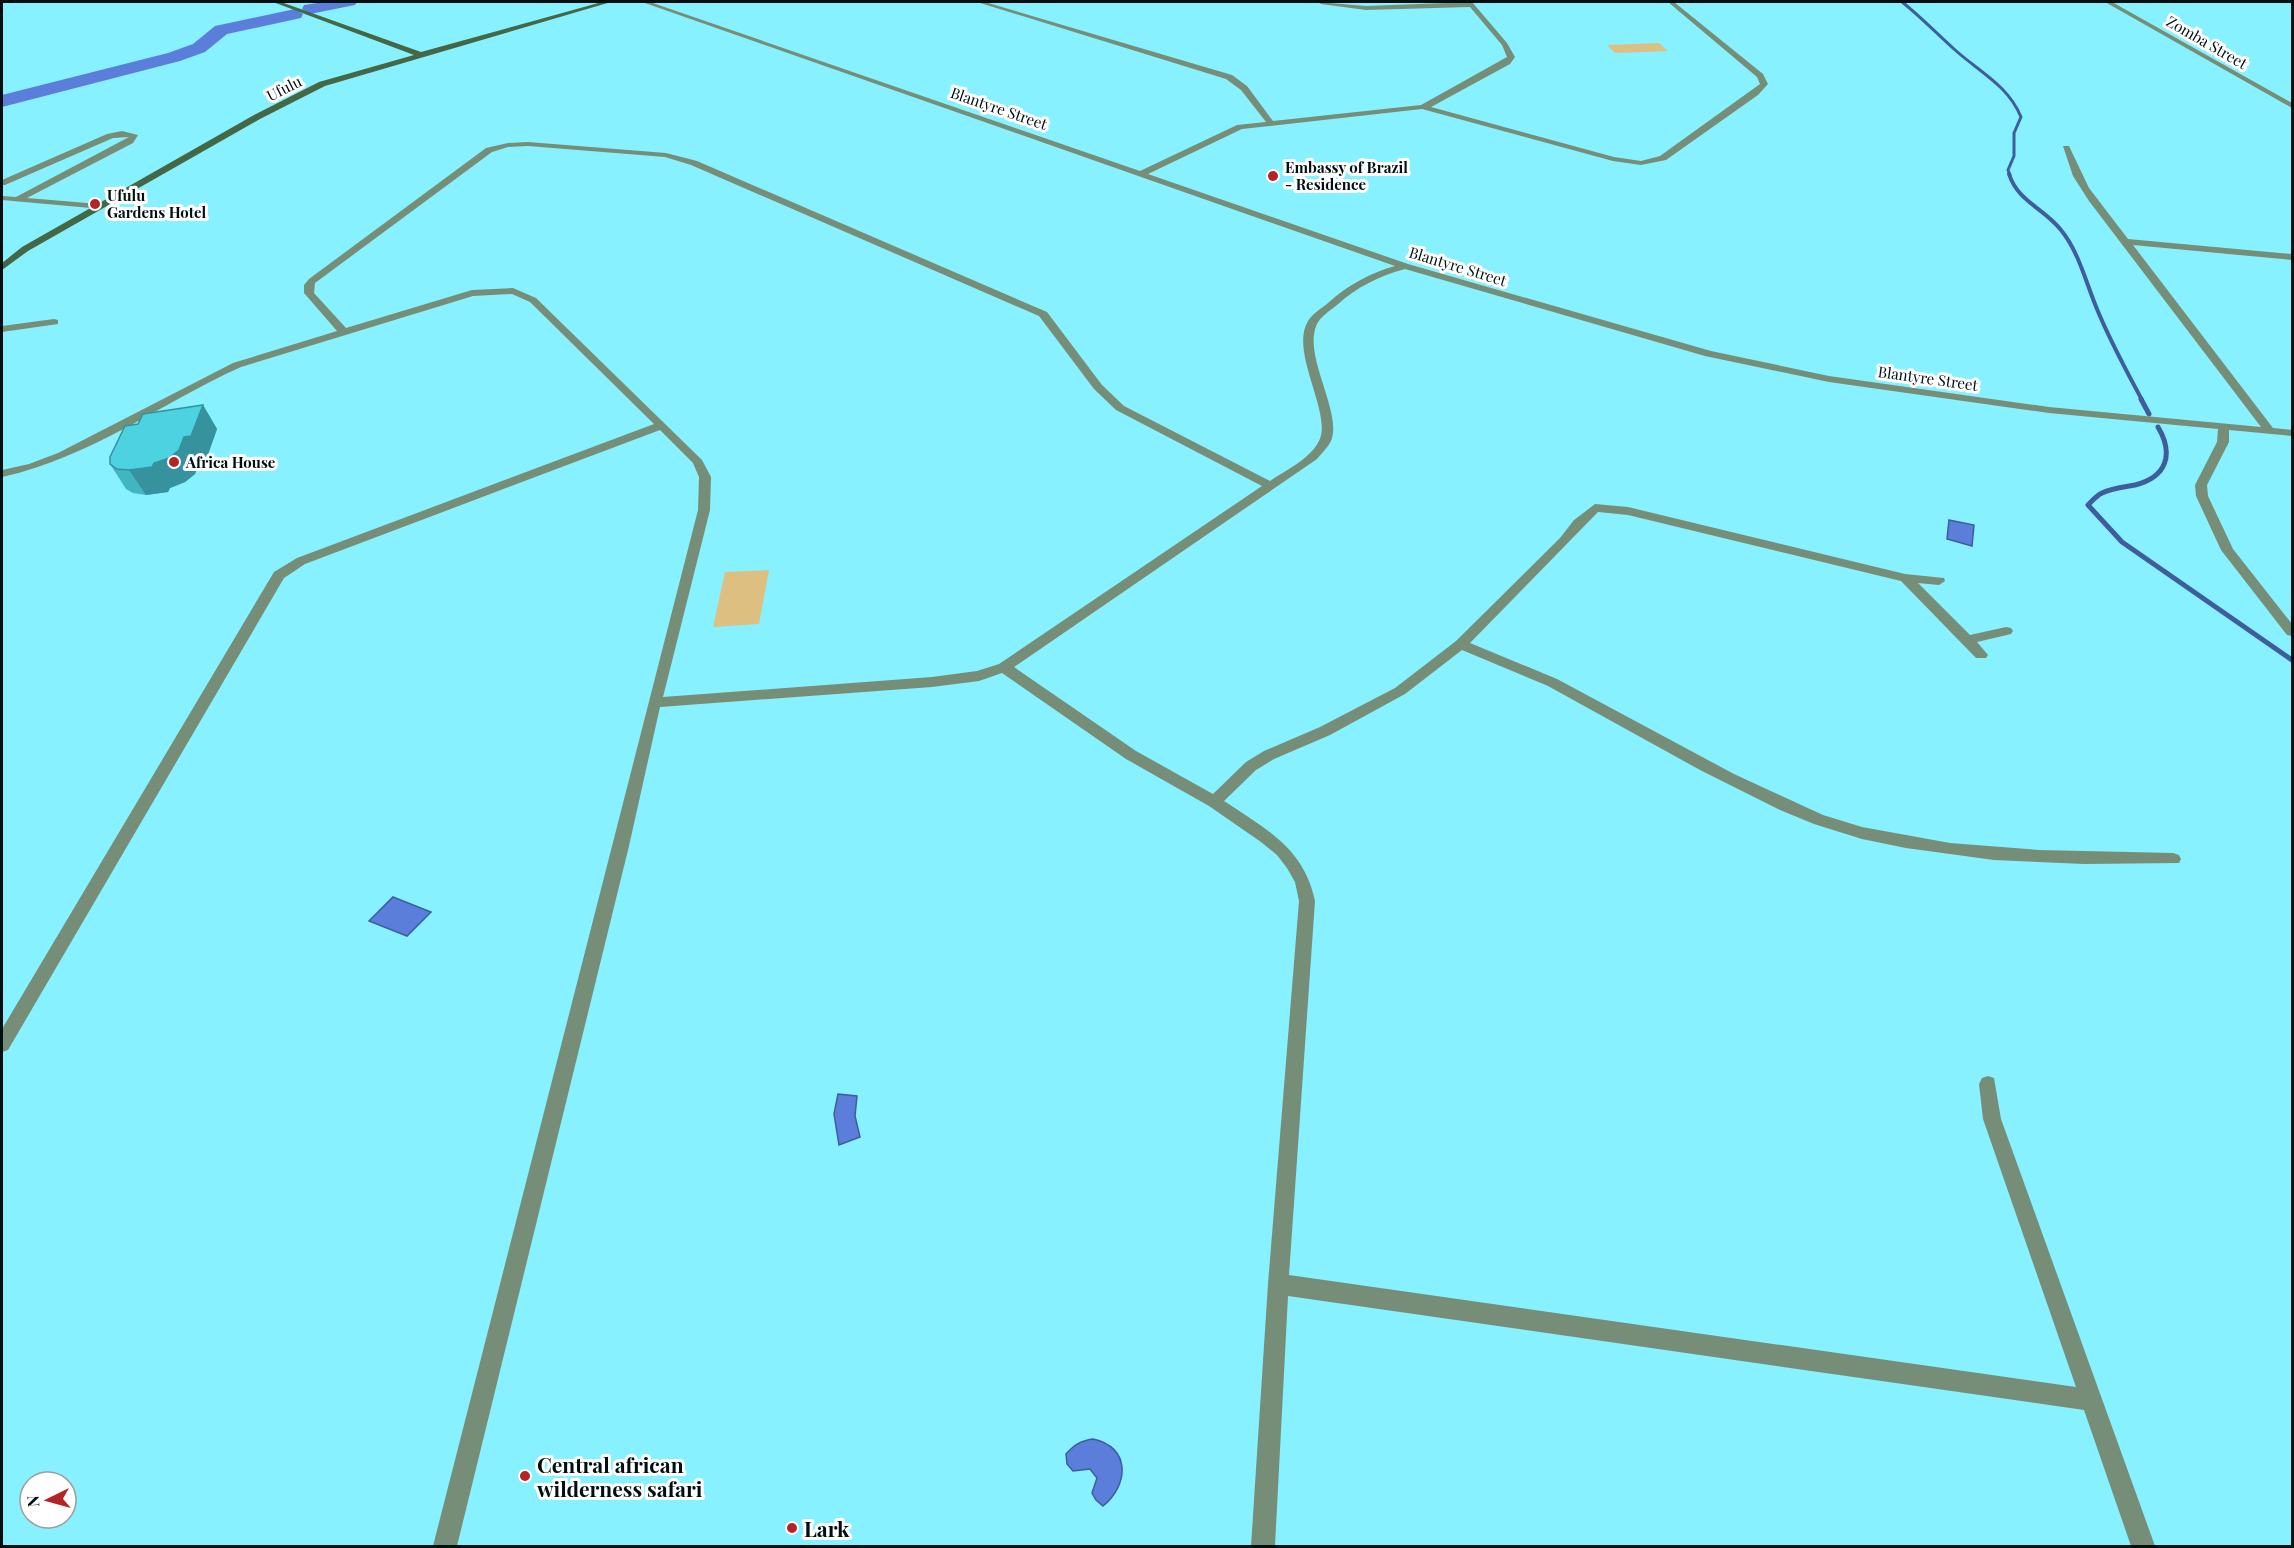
<svg xmlns="http://www.w3.org/2000/svg" width="2294" height="1548" viewBox="0 0 2294 1548" font-family="'Playfair Display',serif">
<style>
.green{fill:#dcbf81}
.water{fill:#5a7ed9;stroke:#3f5d9d;stroke-width:1.5}
.lines{fill:none;stroke-linecap:round;stroke-linejoin:round}
.stream-far2{stroke:#3f5d9d;stroke-width:3}
.stream-far1{stroke:#3f5d9d;stroke-width:4}
.stream{stroke:#3f5d9d;stroke-width:5}
.river{fill:#5a7ed9;fill-rule:evenodd}
.street{fill:#768e77;fill-rule:evenodd}
.secondary{fill:#446846;fill-rule:evenodd}
.wall{fill:#42b5c2}
.shaded-wall{fill:#36939e}
.building{fill:#4dd2e1;stroke:#36939e;stroke-width:1.5}
.poi-dot{fill:#b42326;stroke:#fff;stroke-width:2}
.labels{text-anchor:middle;dominant-baseline:central;stroke-width:6;stroke-linejoin:round;paint-order:stroke}
.far-street-label{font-size:15px;fill:#000f12;stroke:#fff}
.far-poi-label{font-size:15px;font-weight:bold;fill:#000f12;stroke:#fff;text-anchor:start}
.near-poi-label{font-size:21px;font-weight:bold;fill:#000f12;stroke:#fff;text-anchor:start}
</style>
<rect width="100%" height="100%" fill="#87f1ff"/>
<path class="green" d="M1659 43 1668 51 1615 53 1607 45Z
M769 570 759 624 713 627 725 572Z"/>
<path class="water" d="M1949 520 1974 525 1972 546 1947 539Z
M393 897 431 912 407 936 369 921Z
M838 1094 857 1096 855 1116 860 1137 839 1145 834 1114Z
M1093 1439C1131 1447 1129 1485 1103 1506L1096 1500 1092 1493 1097 1478 1090 1469 1073 1471 1067 1464 1066 1454C1074 1445 1080 1441 1093 1439Z"/>
<g class="lines">
<path class="stream-far2" d="M1902 2C1920 16 1936 33 1954 49 1978 71 2008 85 2021 117L2014 133V156L2008 170 2010 175"/>
<path class="stream-far1" d="M2009 174C2018 202 2044 208 2061 230 2079 252 2086 283 2097 309 2110 341 2126 370 2142 400"/>
<path class="stream" d="M2141 399 2149 414
M2158 427C2174 454 2167 477 2135 485 2124 487 2112 488 2102 493 2096 496 2093 500 2088 505L2122 542 2292 660"/>
<path class="river" d="M324 2H357L355 5 310 14 302 9 304 5Z
M295 9 303 14 301 18 227 34 205 52 180 61 2 107V95L168 53 193 44 215 26Z"/>
<path class="street" d="M642 2H650L1140 171 1237 125 1266 122 1241 90 1226 79 977 2H985L1232 75 1247 86 1273 121 1421 105 1507 57 1502 45 1470 7 1366 10 1321 4 1318 2 1366 6 1472 2 1507 43 1515 57 1510 64 1431 107 1614 157 1641 161 1660 156 1760 84 1757 77 1668 2H1674L1763 74 1768 84 1758 95 1666 160 1641 165 1613 161 1422 109 1242 129 1148 174 1408 264 1711 351 1829 376 2049 407 2261 427 2089 201 2073 176 2063 146H2069L2089 188 2128 239 2292 254V260L2133 245 2273 428 2292 430V436L2229 430V442L2207 485 2208 496 2233 549 2292 624V636L2287 635 2221 550 2196 496 2195 485 2217 442 2218 429 2049 413 1829 382 1705 356 1405 269C1379 276 1357 287 1337 305 1331 310 1320 317 1317 324 1302 356 1343 412 1331 441 1328 447 1321 454 1317 459L1014 667 1136 751 1213 794 1246 762 1264 751 1320 727 1395 688 1456 641 1560 538 1574 520 1595 504 1628 507 1905 574 1944 578 1945 581 1939 585 1918 583 1970 635 2006 627 2011 628 2013 631 2011 634 1977 642 1988 655 1986 658H1976L1901 581 1628 515 1598 512 1470 643 1557 679 1734 774 1823 815 1862 827 1950 843 2039 850 2173 853 2179 855 2181 859 2179 863 2084 864 1994 860 1906 848 1862 839 1814 824 1780 810 1700 770 1548 686 1462 650 1405 694 1330 735 1274 759 1256 770 1224 801C1266 829 1304 848 1315 901L1289 1275 2076 1387 1983 1119 1979 1084 1982 1078 1988 1076 1994 1078 2001 1119 2155 1546H2131L2084 1410 1288 1296 1275 1546H1251L1268 1284 1299 901 1295 882 1287 868 1277 855 1261 842 1209 806 1126 759 1002 673 979 681 932 687 660 707 629 846 457 1546H433L698 510 699 477 693 463 660 430 305 564 284 578 8 1050 2 1052V1029L274 572 297 558 654 424 530 302 512 294 473 296 241 367C159 404 92 457 2 477V470L29 464 58 453 233 363 337 331 304 293V285L309 279 486 148 508 143 528 142 666 153 697 161 1047 312 1102 385 1124 406 1270 481C1286 470 1310 459 1319 441 1333 414 1289 352 1308 321 1312 314 1322 308 1328 303 1348 285 1370 273 1395 266ZM528 146 665 157 691 165 1039 316 1094 389 1116 410 1262 486 999 664 977 671 932 677 663 697 710 510 711 477 702 460 536 298 513 288 472 290 346 328 314 293 315 283 492 152 508 147Z
M2105 2H2112L2292 103V108Z
M122 131 138 135 133 143 27 198 99 204 103 207 102 209 2 200V196L16 197 129 137 113 138 5 185H2V180L107 134Z
M54 319 58 320V324L2 332V326Z"/>
<path class="secondary" d="M273 2H281L421 52 602 2H611L325 86 260 119 28 251 2 270V263L22 247 254 115 319 82 414 55Z"/>
</g>
<path class="wall" d="M203 405 217 429 206 460 200 461 195 474 185 482 170 488 168 492 146 495 133 493 126 489 110 464 138 424Z"/>
<path class="shaded-wall" d="M203 405 217 429 206 460 200 461 195 474 185 482 170 488 168 492 146 495 129 470 154 463Z"/>
<path class="building" d="M203 405 191 436 184 437 179 450 169 458 154 463 152 467 129 470 117 469 110 464V457L125 426 138 424 143 414Z"/>
<g class="poi-dot">
<circle cx="1273" cy="176" r="6"/>
<circle cx="95" cy="204" r="6"/>
<circle cx="174" cy="462" r="6"/>
<circle cx="525" cy="1476" r="6"/>
<circle cx="792" cy="1528" r="6"/>
</g>
<g class="labels">
<g class="far-street-label">
<text transform="translate(2207 42) rotate(30)">Zomba Street</text>
<text transform="translate(284 88) rotate(-27)">Ufulu</text>
<text transform="translate(999 108) rotate(19)">Blantyre Street</text>
<text transform="translate(1458 266) rotate(17)">Blantyre Street</text>
<text transform="translate(1928 378) rotate(8)">Blantyre Street</text>
</g>
<g class="far-poi-label">
<text x="1285" y="167">Embassy of Brazil<tspan x="1285" dy="17">- Residence</tspan></text>
<text x="107" y="195">Ufulu<tspan x="107" dy="17">Gardens Hotel</tspan></text>
<text x="186" y="462">Africa House</text>
</g>
<g class="near-poi-label">
<text x="537" y="1464">Central african<tspan x="537" dy="24">wilderness safari</tspan></text>
<text x="804" y="1528">Lark</text>
</g>
</g>
<rect width="2294" height="1548" fill="none" stroke="#000f12" stroke-width="6"/>
<g transform="translate(48 1500) rotate(265)"><circle r="28" fill="#ffffff" stroke="#999fa0" stroke-width="1.5"/>
<path d="M0-4.5L10 22L0 15L-10 22Z" fill="#b42326"/>
<text y="-9" font-size="16" font-weight="bold" text-anchor="middle" fill="#000f12">N</text>
</g>
</svg>
